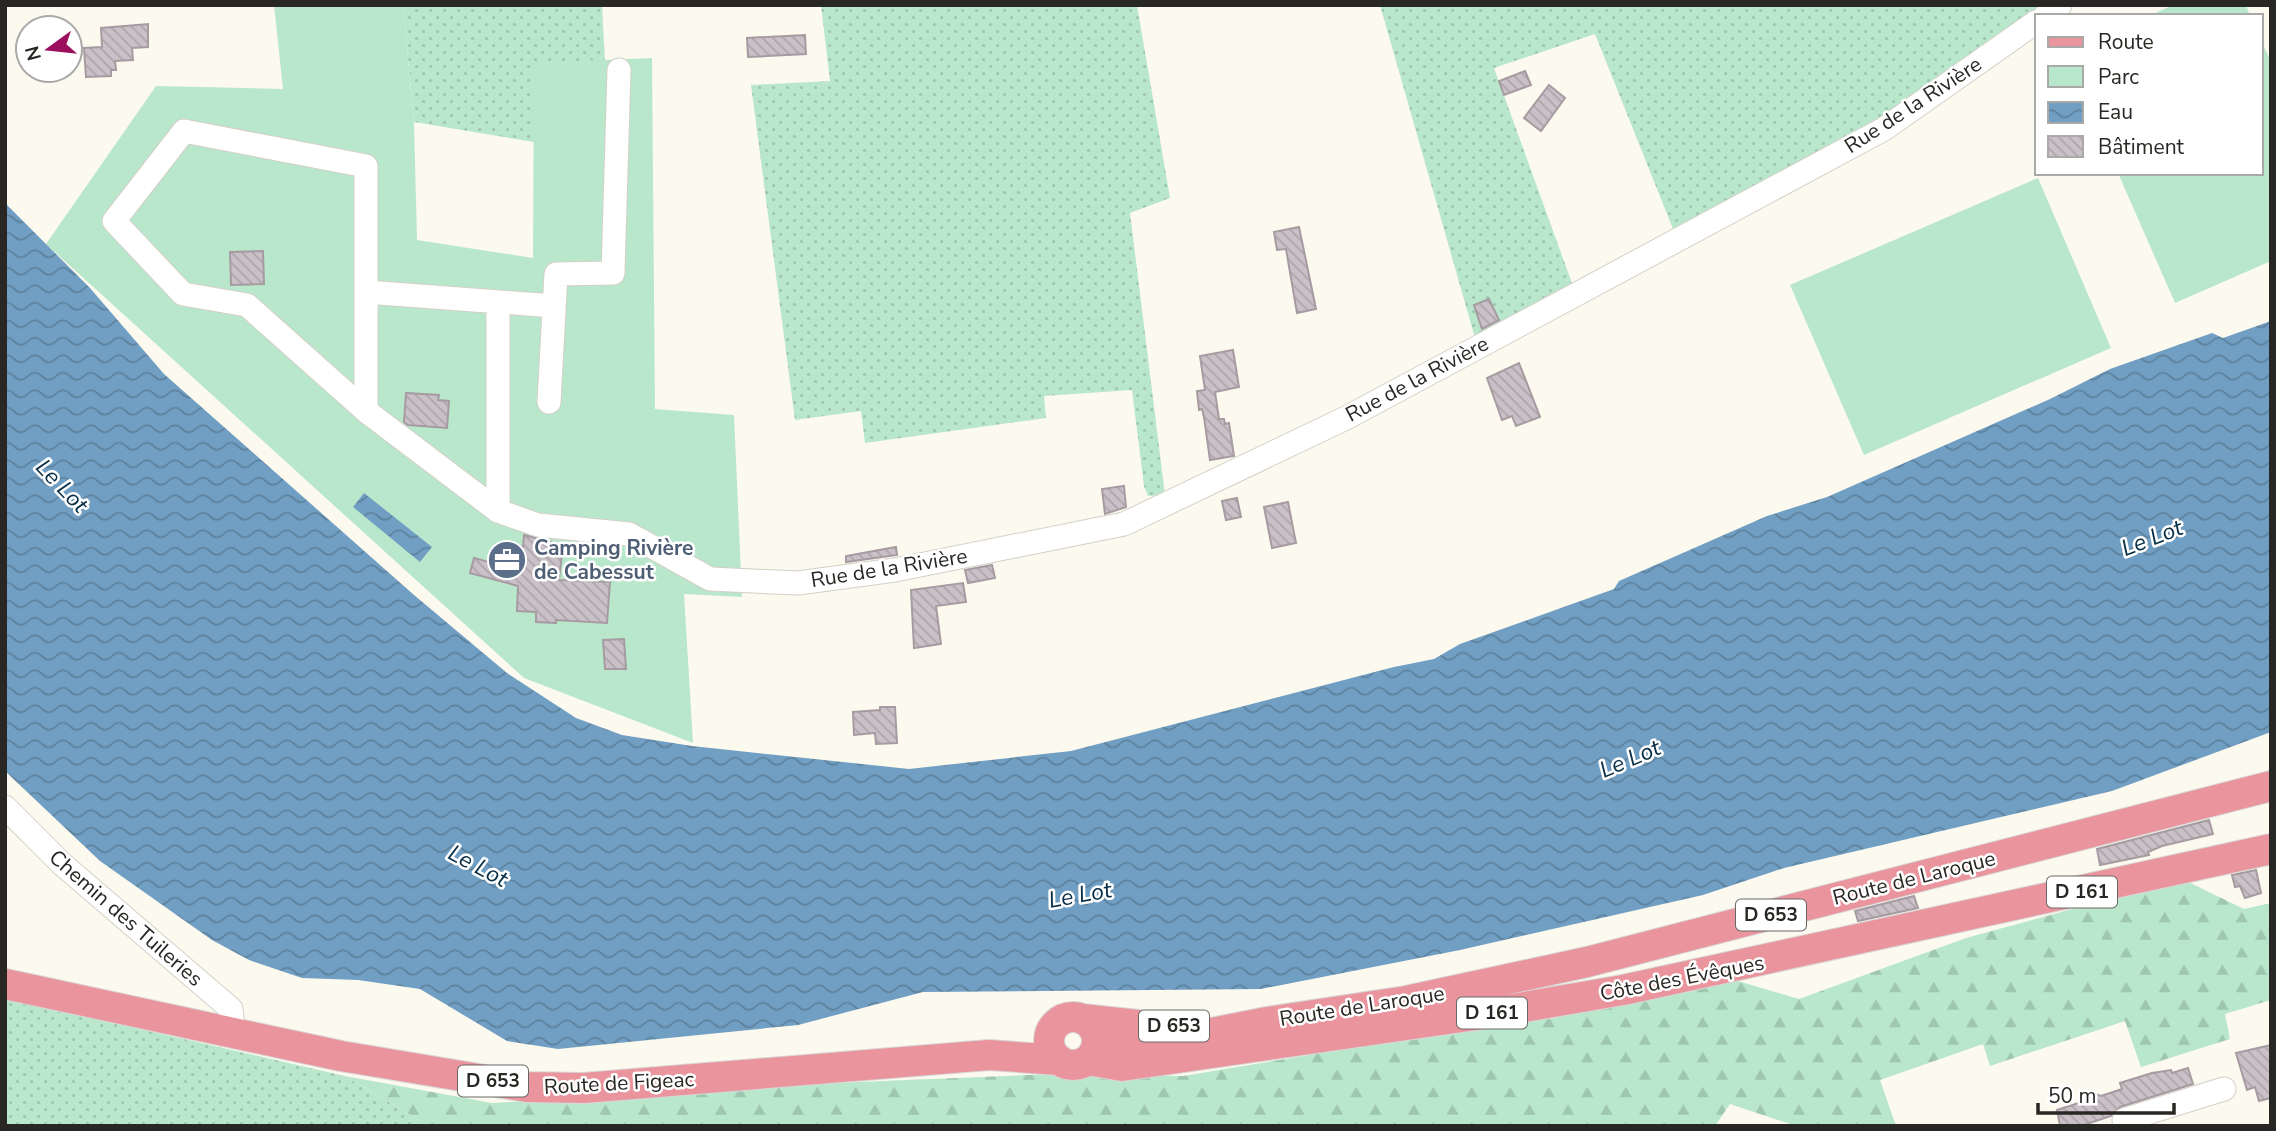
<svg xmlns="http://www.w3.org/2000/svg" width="2276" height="1131" viewBox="0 0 2276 1131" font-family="'Nunito Sans',sans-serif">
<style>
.grass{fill:url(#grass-dots)}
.forest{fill:url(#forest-firs)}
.park{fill:#b9e7cc}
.water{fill:url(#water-waves)}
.building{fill:url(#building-back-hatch);stroke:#a59ba1;stroke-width:2}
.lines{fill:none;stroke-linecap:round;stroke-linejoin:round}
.minor-casing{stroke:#d3d0c6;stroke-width:25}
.major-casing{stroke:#d8d8d7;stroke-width:32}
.minor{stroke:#fff;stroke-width:23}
.major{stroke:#ea959d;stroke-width:30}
.labels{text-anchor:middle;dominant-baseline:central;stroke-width:5;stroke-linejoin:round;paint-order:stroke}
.shield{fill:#fff;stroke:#686865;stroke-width:2}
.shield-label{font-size:19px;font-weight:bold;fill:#282723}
.street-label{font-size:21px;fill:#282723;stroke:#fff}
.service-label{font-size:21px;font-weight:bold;fill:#4e5e75;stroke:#fff;text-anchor:start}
.water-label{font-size:23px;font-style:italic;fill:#082f48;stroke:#fff}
</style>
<defs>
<pattern id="grass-dots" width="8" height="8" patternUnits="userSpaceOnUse" patternTransform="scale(1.75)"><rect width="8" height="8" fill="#b9e7cc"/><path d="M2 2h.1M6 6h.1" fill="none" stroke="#9fc6af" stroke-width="1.8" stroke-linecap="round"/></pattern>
<pattern id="forest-firs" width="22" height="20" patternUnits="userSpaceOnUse" patternTransform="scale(1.75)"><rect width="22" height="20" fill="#b9e7cc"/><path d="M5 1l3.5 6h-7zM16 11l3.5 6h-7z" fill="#9fc6af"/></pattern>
<pattern id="water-waves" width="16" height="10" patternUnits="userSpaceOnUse" patternTransform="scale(1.75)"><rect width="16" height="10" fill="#719fc3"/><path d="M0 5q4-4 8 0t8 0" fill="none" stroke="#5d829e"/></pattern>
<pattern id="building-back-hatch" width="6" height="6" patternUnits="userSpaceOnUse" patternTransform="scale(1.75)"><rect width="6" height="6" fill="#cac0c7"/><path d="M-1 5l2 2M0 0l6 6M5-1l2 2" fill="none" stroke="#aea5ab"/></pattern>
</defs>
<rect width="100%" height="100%" fill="#fcf9ef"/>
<path class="grass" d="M403 5H602L605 62 534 63V142L414 122Z
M821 5H1137L1170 198 1130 213 1165 495 1148 496 1144 486 1132 390 1044 396 1046 418 865 443 861 411 795 420 751 85 830 81Z
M1380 5H2038L2040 9 1866 128 1675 234 1595 34 1494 68 1573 286 1475 338Z
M5 998 345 1076 421 1121V1126H5Z"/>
<path class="forest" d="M2182 879 2244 909 2271 903V1000L2225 1014 2230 1039 2141 1067 2125 1021 1990 1066 1983 1044 1880 1080 1896 1126H1796L1730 1104 1715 1126H421V1121L345 1076 492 1103 784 1085 1052 1074 1183 1076 1465 1029 1554 1018 1738 981 1799 999 1966 938Z"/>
<path class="park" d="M274 5H403L414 122 417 240 533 258 534 63 652 58 655 409 734 415 742 597 684 594 693 743 524 678 46 244 156 86 283 89Z
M2173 5H2246L2250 16H2149Z
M2260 38 2271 62V261L2175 303 2118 173H2260Z
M2038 178 2111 348 1864 455 1790 285Z"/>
<path class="water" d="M5 203 90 288 164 374 414 595 507 673 576 718 622 735 692 746 909 769 1071 751 1394 667 1434 659 1460 644 1614 589 1619 581 1767 516 1827 497 2050 399 2110 369 2212 333 2223 338 2271 321V732L2112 791 1784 868 1703 895 1460 950 1261 989 923 992 798 1025 558 1049 507 1041 420 989 358 980 302 978 249 960 212 940 100 861 5 771Z
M364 493 432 547 420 562 353 507Z"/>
<path class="building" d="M148 24V47L132 48 133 60 115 61 116 70H111V76L86 77 84 48 102 47 101 28Z
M805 35 806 54 748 57 747 38Z
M1525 71 1531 85 1504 95 1499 81Z
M1549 85 1565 98 1541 131 1524 118Z
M1299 227 1316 309 1297 313 1286 249 1277 250 1274 232Z
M263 251 264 284 231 285 230 252Z
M1489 299 1499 320 1482 329 1474 305Z
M1233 350 1239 387 1215 392 1219 419H1224L1225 424 1229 423 1234 456 1210 460 1204 417 1202 409 1199 410 1197 391 1205 390 1200 356Z
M1519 363 1540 417 1516 426 1512 416 1502 420 1487 378Z
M406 393 439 395 438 400 449 401 447 428 408 425 404 422Z
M1124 486 1126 507 1105 514 1102 489Z
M1237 498 1241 517 1226 520 1222 501Z
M1288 502 1296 543 1272 548 1264 507Z
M524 535 563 545 559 580 610 582 607 623 556 620V623L536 622V612L517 611 518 586 470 573 474 558 496 564 502 542 523 547Z
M896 547 897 555 846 562V556Z
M992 565 995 578 968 583 965 570Z
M963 583 966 602 936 606 941 644 914 648 911 590Z
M624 639 626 669H605L603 640Z
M880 707H895L897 743 876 744 875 733 854 735 853 712 880 710Z
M2209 820 2213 834 2162 846 2148 852 2149 855 2100 865 2097 849Z
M2256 870 2261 893 2245 898 2240 886 2235 887 2232 875Z
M1914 896 1918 908 1858 921 1855 911Z
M2271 1045V1098L2259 1101 2255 1087 2247 1090 2236 1053Z
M2188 1068 2193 1084 2120 1107 2111 1116 2081 1126H2060L2057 1110 2085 1101 2090 1092 2101 1096 2122 1089 2120 1083 2152 1073 2171 1070 2172 1073Z"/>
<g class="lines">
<g class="minor-casing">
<path id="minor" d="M2045 16 2060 5
M366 292 554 306
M549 402 556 274 613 273 619 70
M366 411V166L184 131 114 221 183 294 247 305 366 411 498 511 538 525 629 534 710 579 798 583 895 570 1124 524 1348 417 1884 129 2036 22
M498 511V302
M5 807 62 864 231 1009 234 1033
M2125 1126 2124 1120 2224 1089"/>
</g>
<g class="major-casing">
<path id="major" d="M5 984 341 1056 527 1087 584 1088 989 1055 1059 1060
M1049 1041a24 24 0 1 1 48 0a24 24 0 1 1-48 0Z
M1082 1019 1148 1026
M1097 1044 1181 1039 1267 1022 1406 1001 1587 962 2271 786
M1088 1060 1122 1066 1483 1014 1623 990 2271 849"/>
</g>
<use href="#minor" class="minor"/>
<use href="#major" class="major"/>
</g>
<defs>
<g id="office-disc" transform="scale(2.0125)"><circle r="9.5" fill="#5c6f8a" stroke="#fff"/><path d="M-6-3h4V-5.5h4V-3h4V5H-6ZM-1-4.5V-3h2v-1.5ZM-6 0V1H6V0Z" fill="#fff"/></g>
</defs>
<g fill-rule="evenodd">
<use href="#office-disc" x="507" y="560"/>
</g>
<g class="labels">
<g class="shield">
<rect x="2047" y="876.5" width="70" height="31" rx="5"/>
<rect x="1736" y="899.5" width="70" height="31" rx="5"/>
<rect x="1457" y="997.5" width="70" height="31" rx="5"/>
<rect x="1139" y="1010.5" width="70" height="31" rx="5"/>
<rect x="458" y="1065.5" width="70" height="31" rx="5"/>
</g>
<g class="shield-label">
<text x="2082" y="892">D 161</text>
<text x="1771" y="915">D 653</text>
<text x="1492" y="1013">D 161</text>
<text x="1174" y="1026">D 653</text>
<text x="493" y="1081">D 653</text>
</g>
<g class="street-label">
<text transform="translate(1913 105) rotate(-33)">Rue de la Rivière</text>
<text transform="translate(1417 379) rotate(-28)">Rue de la Rivière</text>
<text transform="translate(889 568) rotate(-9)">Rue de la Rivière</text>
<text transform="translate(1914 878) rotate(-14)">Route de Laroque</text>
<text transform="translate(126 918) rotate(41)">Chemin des Tuileries</text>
<text transform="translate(1682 978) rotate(-11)">Côte des Évêques</text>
<text transform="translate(1362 1006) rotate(-9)">Route de Laroque</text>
<text transform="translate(619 1083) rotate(-3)">Route de Figeac</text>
</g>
<g class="service-label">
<text x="534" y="548">Camping Rivière<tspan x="534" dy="24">de Cabessut</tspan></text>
</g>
<g class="water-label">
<text transform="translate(62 486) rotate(46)">Le Lot</text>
<text transform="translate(2152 538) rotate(-21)">Le Lot</text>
<text transform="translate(1630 759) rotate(-23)">Le Lot</text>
<text transform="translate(478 866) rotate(28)">Le Lot</text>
<text transform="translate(1080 895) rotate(-10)">Le Lot</text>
</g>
</g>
<rect width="2276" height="1131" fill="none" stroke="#282723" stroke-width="14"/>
<rect x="2035" y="14" width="228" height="161" fill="#ffffff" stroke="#a9a9a7" stroke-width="2"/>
<rect x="2048" y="37" width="35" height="10" fill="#ea959d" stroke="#a9a9a7" stroke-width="2"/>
<text x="2098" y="49" font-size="21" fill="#282723">Route</text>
<rect x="2048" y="66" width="35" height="21" fill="#b9e7cc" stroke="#a9a9a7" stroke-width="2"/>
<text x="2098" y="84" font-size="21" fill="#282723">Parc</text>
<rect x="2048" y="102" width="35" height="21" fill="url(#water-waves)" stroke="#a9a9a7" stroke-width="2"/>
<text x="2098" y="119" font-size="21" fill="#282723">Eau</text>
<rect x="2048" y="136" width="35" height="21" fill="url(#building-back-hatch)" stroke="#a9a9a7" stroke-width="2"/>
<text x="2098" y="154" font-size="21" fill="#282723">Bâtiment</text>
<g transform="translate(49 49) rotate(255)"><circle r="33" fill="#ffffff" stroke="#a9a9a7" stroke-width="2"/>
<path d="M0-5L12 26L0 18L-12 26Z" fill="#9c0f5e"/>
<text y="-10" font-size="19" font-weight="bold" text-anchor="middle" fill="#282723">N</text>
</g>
<path d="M2038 1103v10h136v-10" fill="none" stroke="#282723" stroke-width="3.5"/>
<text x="2048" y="1103" font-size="21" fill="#282723" stroke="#ffffff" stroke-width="5" paint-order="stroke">50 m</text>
</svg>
